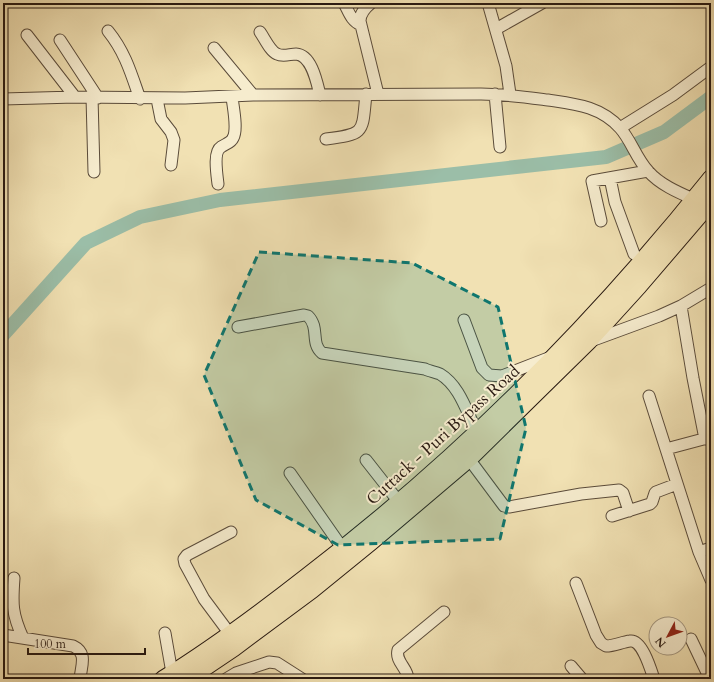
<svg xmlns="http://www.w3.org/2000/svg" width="714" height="682" viewBox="0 0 714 682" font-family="Cardo,serif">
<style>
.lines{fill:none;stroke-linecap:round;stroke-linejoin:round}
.river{stroke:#9bbea8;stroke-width:14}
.minor-casing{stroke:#5a4b3a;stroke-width:13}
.highway-casing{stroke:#281911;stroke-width:18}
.minor{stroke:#f6ecce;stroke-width:11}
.highway{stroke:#f1e1b3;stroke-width:16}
.marked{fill:#0f766e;fill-opacity:0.2;stroke:#0f766e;stroke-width:3;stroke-dasharray:8 5;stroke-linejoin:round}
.labels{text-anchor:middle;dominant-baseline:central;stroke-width:4;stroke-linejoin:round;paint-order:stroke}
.street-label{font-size:17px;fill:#281911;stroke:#f6ecce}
</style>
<rect width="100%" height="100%" fill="#f1e1b3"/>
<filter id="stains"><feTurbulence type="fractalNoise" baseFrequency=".005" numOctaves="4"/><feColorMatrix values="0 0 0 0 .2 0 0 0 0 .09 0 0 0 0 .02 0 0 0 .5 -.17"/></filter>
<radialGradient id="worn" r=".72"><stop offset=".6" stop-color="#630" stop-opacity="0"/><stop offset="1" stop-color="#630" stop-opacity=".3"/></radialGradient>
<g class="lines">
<path class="river" d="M3 335 86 243 140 217 220 200 606 157 664 132 711 97"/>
<g class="minor-casing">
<path id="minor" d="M344 3C349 12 351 21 361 25
M371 3C365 8 360 13 360 21L378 94
M488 3 506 66 510 94
M496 29 542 3
M108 31C125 52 131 73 140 99
M260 32C265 39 270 51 277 54 283 57 290 54 296 54 312 55 317 83 320 95
M27 35 75 97
M60 40 98 98
M214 48 253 95
M495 94 500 147
M92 97 94 172
M3 99 75 97 185 98 253 95 481 94C504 94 525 97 548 100 575 104 600 106 620 128 631 140 636 158 648 171 661 186 682 194 700 202
M157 99 161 119 171 132 174 140 171 165
M620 128 673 95 711 67
M326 139C366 134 362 133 366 94
M610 178 615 202 634 254
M218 184C217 175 213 152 221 147 225 144 231 143 233 138 238 129 233 107 232 97
M601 221 592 181 648 171
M681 306 693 378 705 439
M464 320 482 368 489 375 502 376 551 357
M238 327 304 315 308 316C320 328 310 343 322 353L425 369C429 371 435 372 440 374 460 386 467 413 477 432
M591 341 659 316 681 306 711 288
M649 396 699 552 711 580
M666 449 711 437
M469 459 504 506 509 507 581 494 619 490 623 493 629 511
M366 460 399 502
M290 473 343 549
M612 516 650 504 652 502 655 493 656 492 677 484
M699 552 711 548
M14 578C12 604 12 614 23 638
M576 583 596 635 601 643 606 646C614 646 622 642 630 641 642 639 651 670 654 679
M165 633 172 673
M230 634 204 599 185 564 184 559 187 555 231 532
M3 635 73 646C88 653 81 666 80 679
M691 639 710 679
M571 666 582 679
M226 679 236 673 269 662 277 663 302 679
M408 679C408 668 395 662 398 650L444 612"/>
</g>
<g class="highway-casing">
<path id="highway" d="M163 679C213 648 260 613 306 577 458 461 592 327 711 178
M188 679 234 648 312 590 371 542 469 459 589 341 639 286 711 202"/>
</g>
<use href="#minor" class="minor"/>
<use href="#highway" class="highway"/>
</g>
<path class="marked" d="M259 252 412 263 498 307 526 428 500 539 338 545 256 500 204 375Z"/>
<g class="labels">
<g class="street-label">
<text transform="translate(443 435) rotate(-42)">Cuttack - Puri Bypass Road</text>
</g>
</g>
<rect width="714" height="682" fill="none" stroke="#f1e1b3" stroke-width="16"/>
<rect x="4" y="4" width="706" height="674" fill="none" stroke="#281911" stroke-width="2"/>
<rect x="8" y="8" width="698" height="666" fill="none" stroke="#281911"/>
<g transform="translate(668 636) rotate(229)"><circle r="19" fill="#f6ecce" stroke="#a49882"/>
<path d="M0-3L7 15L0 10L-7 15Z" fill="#8f2418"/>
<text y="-6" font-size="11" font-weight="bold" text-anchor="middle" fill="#281911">N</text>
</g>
<path d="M28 648v6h117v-6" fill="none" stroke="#281911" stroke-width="2"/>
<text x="34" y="648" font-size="12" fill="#281911" stroke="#f6ecce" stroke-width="3" paint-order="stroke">100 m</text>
<rect width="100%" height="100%" filter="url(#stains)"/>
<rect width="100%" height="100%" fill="url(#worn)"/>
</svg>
